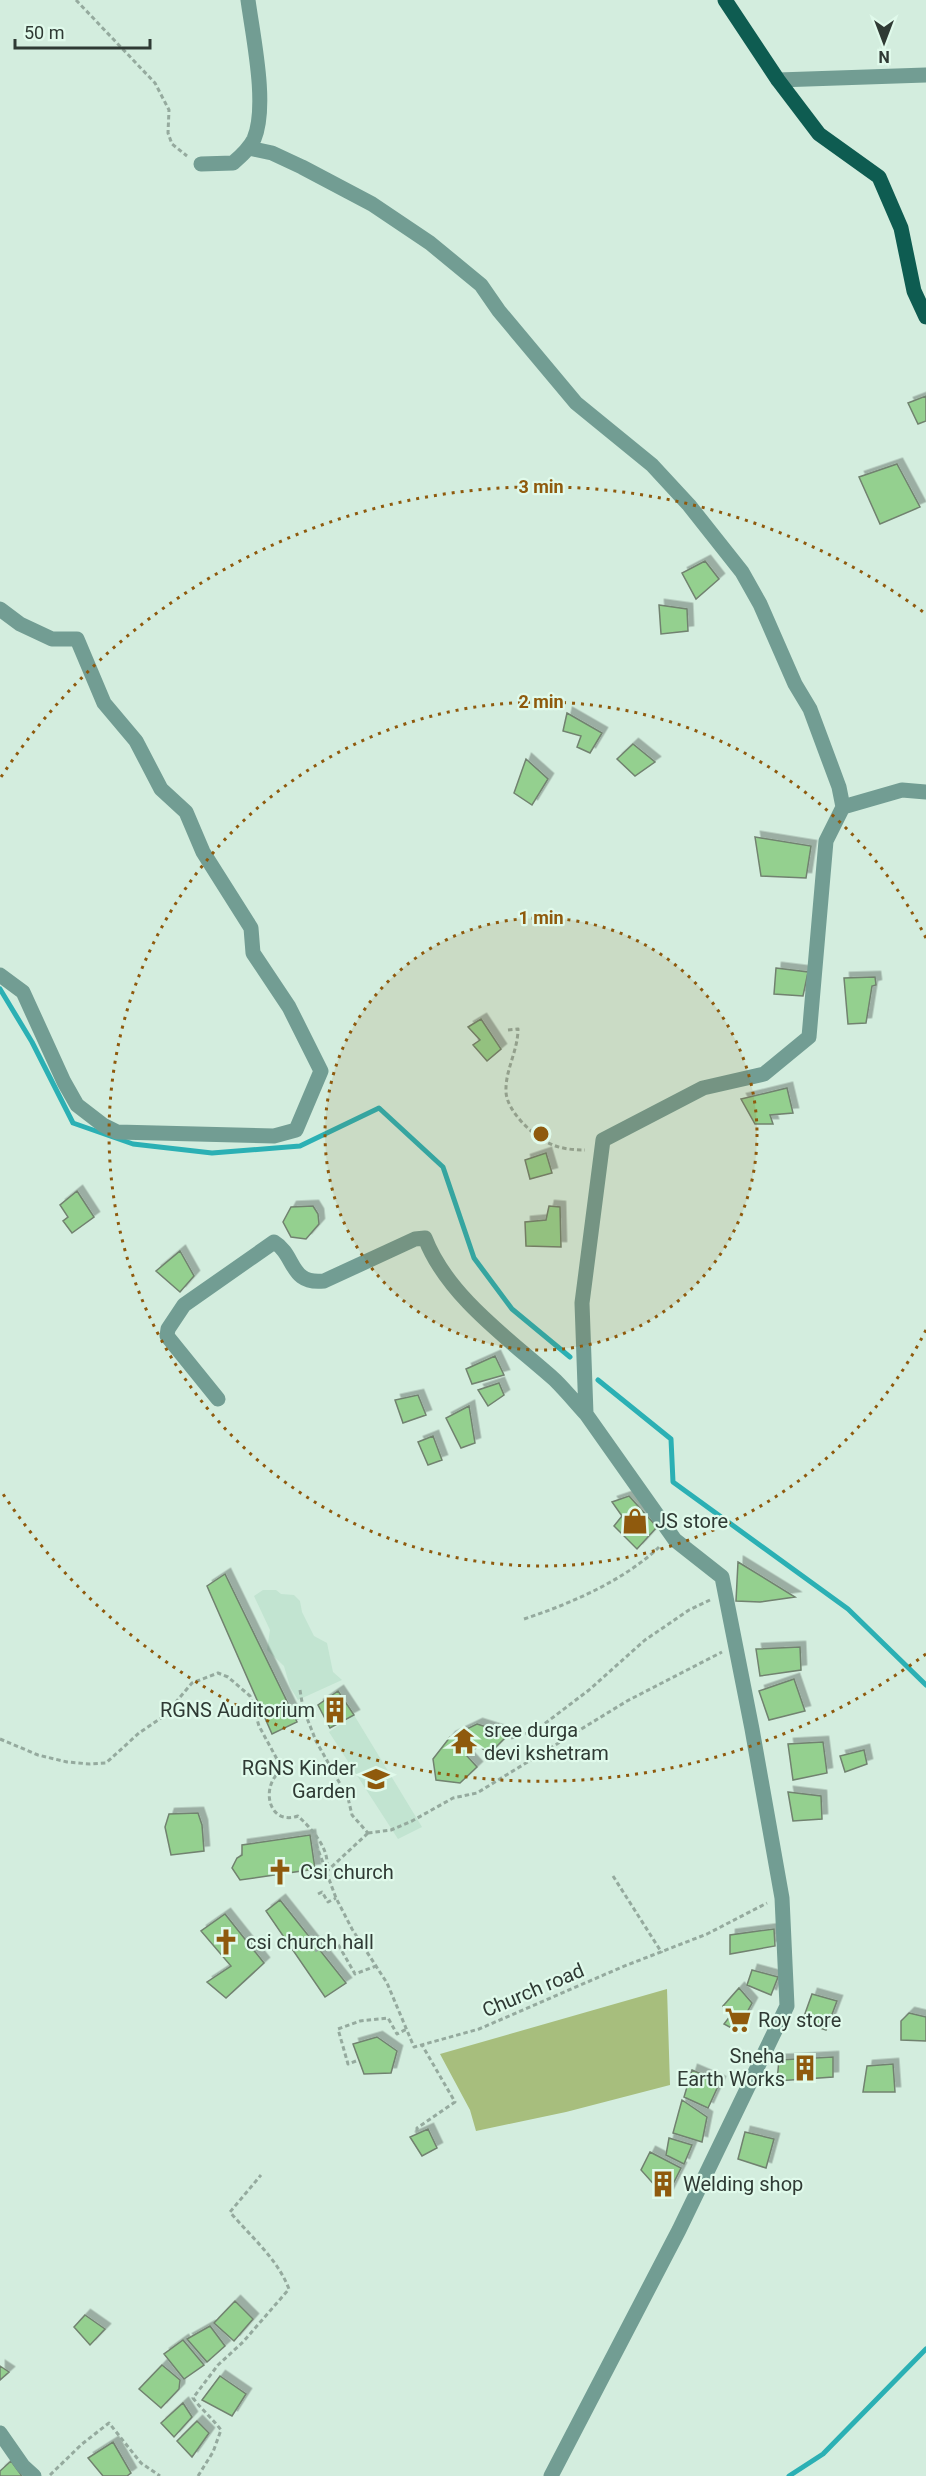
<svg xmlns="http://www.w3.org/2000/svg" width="926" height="2476" viewBox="0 0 926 2476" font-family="Roboto,sans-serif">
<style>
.built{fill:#c2e4d1}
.green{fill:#a7be7d}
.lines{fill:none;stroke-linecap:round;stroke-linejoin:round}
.stream{stroke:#2bb0b4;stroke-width:5}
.building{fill:#94d08f;stroke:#71826f;stroke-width:1.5;filter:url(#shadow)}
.path{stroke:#95aa9e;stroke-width:3;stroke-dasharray:4.5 3;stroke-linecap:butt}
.minor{stroke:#729d93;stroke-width:15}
.major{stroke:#0e5c51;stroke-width:15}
.ring{fill:none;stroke:#8f5a0d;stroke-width:3;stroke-dasharray:3 6}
.labels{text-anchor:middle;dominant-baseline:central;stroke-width:4.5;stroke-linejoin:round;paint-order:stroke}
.poi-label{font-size:20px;fill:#2f3a34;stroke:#e0faeb;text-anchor:start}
.street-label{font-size:20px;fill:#2f3a34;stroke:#e0faeb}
.centre{fill:#8f5a0d;stroke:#e0faeb;stroke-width:3}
.ring-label{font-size:18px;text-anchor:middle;font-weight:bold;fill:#8f5a0d;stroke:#e0faeb;stroke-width:4.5;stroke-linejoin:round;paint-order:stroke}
</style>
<defs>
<filter id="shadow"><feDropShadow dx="5.5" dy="-5.5" stdDeviation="0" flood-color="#0004"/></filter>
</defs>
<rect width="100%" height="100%" fill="#d3edde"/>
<path class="built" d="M263 1590H276L281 1594 294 1595 300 1601 302 1612 314 1636 327 1643 333 1672 342 1680 298 1700 290 1687 284 1666 267 1650 270 1630 254 1596Z
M354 1715 422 1827 398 1839 329 1732Z"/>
<path class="green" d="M667 1989 670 2085 566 2112 476 2131 470 2110 440 2054Z"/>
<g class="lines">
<path class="stream" d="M0 989 32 1042 73 1123 133 1144 212 1153 300 1146 379 1108 443 1167 474 1258 512 1309 570 1357
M598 1380 671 1439 673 1482 848 1609 926 1685
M789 2476 823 2454 926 2349"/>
</g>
<path class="building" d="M926 396V421L918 424 908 403Z
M897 464 920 507 880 524 859 477Z
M705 561 719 579 696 599 682 573Z
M659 605 687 609 688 631 661 634Z
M567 713 602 733 590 753 577 747 581 736 563 731Z
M633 744 655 762 635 776 617 759Z
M526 759 548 779 532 805 514 793Z
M755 837 811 846 806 878 761 876Z
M776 968 808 972 803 996 774 994Z
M875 977 876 985 872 986 866 1023 848 1024 844 978Z
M481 1019 501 1049 487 1061 473 1045 480 1040 468 1027Z
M787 1088 793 1113 770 1115 773 1124H755L741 1099Z
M546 1153 552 1173 530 1179 525 1160Z
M77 1191 94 1217 72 1233 63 1221 68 1217 60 1205Z
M313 1206 318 1214 319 1224 306 1239 291 1237 283 1222 291 1207Z
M549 1206 560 1207 561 1247 526 1246 525 1222 546 1220Z
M180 1251 194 1276 180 1292 156 1271Z
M495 1356 504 1375 472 1384 466 1369Z
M499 1383 504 1395 488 1406 478 1390Z
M418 1395 426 1415 403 1423 395 1400Z
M469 1406 475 1443 461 1448 446 1418Z
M433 1436 442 1460 428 1465 418 1442Z
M629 1496 657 1527 637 1549 614 1526 622 1516 612 1502Z
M738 1562 795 1597 760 1602 736 1601Z
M225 1574 297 1722 272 1734 207 1586Z
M800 1647 801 1670 760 1676 756 1649Z
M794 1679 805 1711 769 1720 759 1691Z
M338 1691 354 1715 330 1728 318 1705Z
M477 1724 509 1734 489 1754 479 1746 466 1755 477 1767 460 1783 436 1780 433 1759 450 1737Z
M823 1742 827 1773 793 1780 788 1744Z
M864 1750 867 1764 845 1772 840 1756Z
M788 1792 821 1796 822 1819 793 1821Z
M198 1813 202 1825 204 1851 171 1855 165 1827 169 1814Z
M310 1835 315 1869 240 1880 232 1868 237 1858 242 1855V1845Z
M280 1900 346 1983 325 1997 266 1911Z
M225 1914 264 1963 226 1998 207 1982 231 1966 201 1931Z
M774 1929 775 1946 730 1954V1935Z
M752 1970 778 1977 771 1995 747 1985Z
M739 1988 752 2003 737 2031 724 2024 731 2015 723 2006Z
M812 1994 837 2001 826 2030 802 2022Z
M909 2013 926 2017V2041L901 2040V2021Z
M377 2037 397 2051 391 2073 364 2074 353 2044Z
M833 2057V2077L777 2081 779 2060Z
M893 2064 895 2092H863L867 2066Z
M692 2070 720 2082 708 2108 684 2097Z
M682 2100 707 2117 702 2142 673 2133Z
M428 2129 437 2148 422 2156 410 2137Z
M745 2132 774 2139 766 2168 738 2159Z
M669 2138 692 2145 684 2164 666 2155Z
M650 2152 681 2168 666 2198 641 2170Z
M235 2301 253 2319 234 2341 214 2323Z
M85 2315 105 2329 90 2345 74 2327Z
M210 2326 225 2346 207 2362 187 2339Z
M183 2340 204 2365 184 2379 164 2354Z
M162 2365 180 2380 179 2389 161 2408 139 2389Z
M0 2366 9 2372 0 2380Z
M220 2376 246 2394 232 2416 202 2400Z
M183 2403 192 2417 174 2437 161 2423Z
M197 2421 209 2433 192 2457 177 2441Z
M113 2442 131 2473 127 2476H103L88 2458Z
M11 2461 22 2476H0V2471Z"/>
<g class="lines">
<path class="path" d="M76 0 155 83 169 110 168 133 172 144 187 156
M508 1030 518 1029C518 1051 505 1070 506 1092 507 1112 535 1138 553 1145 563 1149 574 1150 585 1150
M524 1619C570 1604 625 1580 659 1547
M300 1690 303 1708 316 1741 348 1798 352 1815 368 1833
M511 1738 535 1731 589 1690 645 1640 689 1610 710 1600
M0 1739 38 1755 67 1762 90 1764 106 1763 139 1733 164 1716 192 1683 218 1673 228 1677 250 1696 259 1726 278 1761 279 1772C260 1790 270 1826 298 1816 312 1829 332 1851 326 1871
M368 1833 391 1830 412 1821 453 1798 477 1793 627 1701 722 1652
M316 1844 336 1898 352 1929 387 1983 414 2047 479 2029 622 1967 707 1934 767 1903
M326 1872 368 1833
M613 1876 662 1953
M318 1894 322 1892 328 1902 336 1898
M315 1951 335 1939 355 1974 376 1966
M356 2061 348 2064 338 2029 360 2021 388 2018 397 2034 407 2029
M417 2131V2128L455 2102 422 2045
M50 2475 82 2444 109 2423 141 2463 160 2476
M198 2476 213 2452 221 2430C213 2419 202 2410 193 2398L218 2365 243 2342 289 2289C277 2258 251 2237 230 2212L261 2175"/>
<path class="minor" d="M778 80 926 75
M249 148 272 153 302 167 372 204 430 243 481 285 499 311 576 403 652 465 689 505 742 572 760 604 795 684 810 709 839 787 843 807
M201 164 233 163C241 156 249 149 254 139 268 106 253 37 248 0
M0 609 20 624 52 639H77L104 703 136 741 161 789 186 812 203 852 251 928 253 953 289 1007 321 1071 296 1130 274 1136 117 1132 103 1125 77 1105 64 1082 23 992 0 975
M218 1399 167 1336 168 1329 184 1305 274 1242C296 1255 289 1285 324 1281L415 1239 425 1238C447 1296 510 1340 555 1380 566 1391 576 1403 586 1414
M0 2433 23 2466 34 2476
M551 2476 679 2230 787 2006 782 1898 752 1729 722 1577 675 1540 586 1414 582 1303 603 1140 703 1088 764 1074 809 1037 826 841 843 807 902 790 926 792"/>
<path class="major" d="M725 0 778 80 819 134 879 177 901 228 914 291 926 317"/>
</g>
<circle cx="541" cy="1134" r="216" fill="#8f5a0d" fill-opacity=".12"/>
<g class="ring">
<circle cx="541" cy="1134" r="216"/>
<path d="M926 1330A432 432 0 1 1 926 938"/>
<path d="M926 1654A647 647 0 0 1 1 1491M1 777A647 647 0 0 1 926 614"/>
</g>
<defs>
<g id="shop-bare" transform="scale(2.07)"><path d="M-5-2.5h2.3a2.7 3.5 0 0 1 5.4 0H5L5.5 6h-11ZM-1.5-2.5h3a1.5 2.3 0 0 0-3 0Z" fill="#8f5a0d" stroke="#e0faeb" stroke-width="2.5" paint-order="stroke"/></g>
<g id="building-bare" transform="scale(2.07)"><path d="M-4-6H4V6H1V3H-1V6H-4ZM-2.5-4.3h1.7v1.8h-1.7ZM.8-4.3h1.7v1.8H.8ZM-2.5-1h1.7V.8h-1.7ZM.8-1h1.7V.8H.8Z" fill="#8f5a0d" stroke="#e0faeb" stroke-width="2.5" paint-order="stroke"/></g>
<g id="temple-bare" transform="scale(2.07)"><path d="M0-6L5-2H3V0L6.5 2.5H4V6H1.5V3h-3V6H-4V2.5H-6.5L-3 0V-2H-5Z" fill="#8f5a0d" stroke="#e0faeb" stroke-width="2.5" paint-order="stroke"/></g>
<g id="school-bare" transform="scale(2.07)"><path d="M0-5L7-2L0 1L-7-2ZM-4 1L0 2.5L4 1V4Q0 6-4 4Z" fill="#8f5a0d" stroke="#e0faeb" stroke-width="2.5" paint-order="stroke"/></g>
<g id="church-bare" transform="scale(2.07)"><path d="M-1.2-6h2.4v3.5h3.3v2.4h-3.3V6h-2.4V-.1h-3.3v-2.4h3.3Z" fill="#8f5a0d" stroke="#e0faeb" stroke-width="2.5" paint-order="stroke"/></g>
<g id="supermarket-bare" transform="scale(2.07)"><path d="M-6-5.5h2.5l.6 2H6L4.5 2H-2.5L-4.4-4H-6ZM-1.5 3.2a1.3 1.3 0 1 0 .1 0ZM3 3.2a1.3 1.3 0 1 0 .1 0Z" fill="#8f5a0d" stroke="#e0faeb" stroke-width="2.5" paint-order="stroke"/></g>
</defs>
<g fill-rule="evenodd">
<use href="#shop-bare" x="635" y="1521"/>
<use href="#building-bare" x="335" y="1710"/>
<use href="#temple-bare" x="464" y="1741"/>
<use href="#school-bare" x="376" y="1779"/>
<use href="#church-bare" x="280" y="1872"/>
<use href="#church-bare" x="226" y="1942"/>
<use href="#supermarket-bare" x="738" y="2020"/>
<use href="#building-bare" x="805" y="2068"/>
<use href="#building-bare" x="663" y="2184"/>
</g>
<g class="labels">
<g class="poi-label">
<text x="655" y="1521">JS store</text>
<text x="315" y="1710" text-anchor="end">RGNS Auditorium</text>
<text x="484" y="1730">sree durga<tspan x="484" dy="23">devi kshetram</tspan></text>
<text x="356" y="1768" text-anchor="end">RGNS Kinder<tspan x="356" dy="23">Garden</tspan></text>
<text x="300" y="1872">Csi church</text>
<text x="246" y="1942">csi church hall</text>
<text x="758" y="2020">Roy store</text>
<text x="785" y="2056" text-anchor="end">Sneha<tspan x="785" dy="23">Earth Works</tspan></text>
<text x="683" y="2184">Welding shop</text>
</g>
<g class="street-label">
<text transform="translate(533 1990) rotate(-23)">Church road</text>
</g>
</g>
<circle cx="541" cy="1134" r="9" class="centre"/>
<g class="ring-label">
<text x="541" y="493">3 min</text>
<text x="541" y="708">2 min</text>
<text x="541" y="924">1 min</text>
</g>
<g transform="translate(884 42) rotate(180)" stroke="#e0faeb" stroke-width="4.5" paint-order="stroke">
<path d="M0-4.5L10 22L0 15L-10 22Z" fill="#2f3a34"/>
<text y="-9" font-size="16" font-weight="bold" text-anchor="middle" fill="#2f3a34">N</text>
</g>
<path d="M15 39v9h135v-9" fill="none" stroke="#2f3a34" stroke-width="3"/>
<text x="24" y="39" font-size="18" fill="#2f3a34" stroke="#e0faeb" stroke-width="4.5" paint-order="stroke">50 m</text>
</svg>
